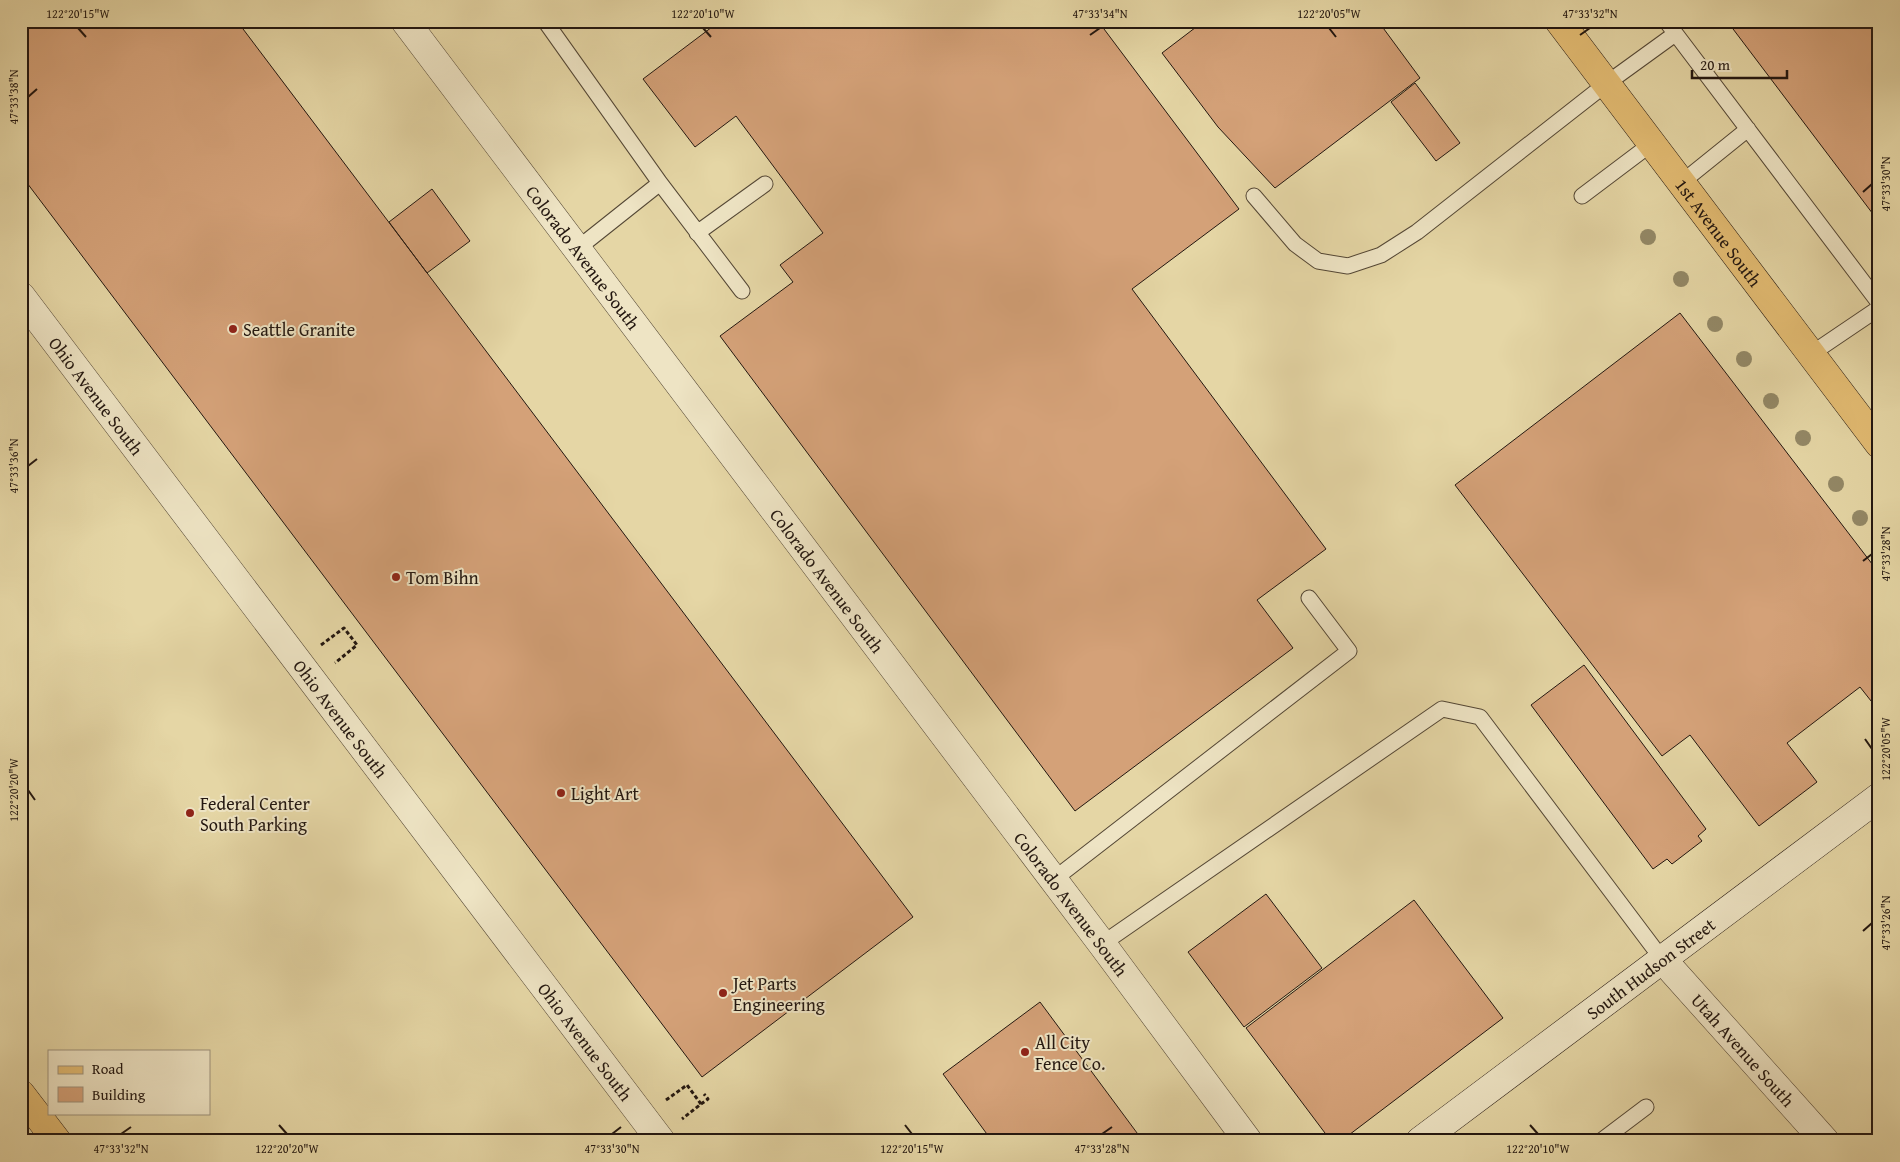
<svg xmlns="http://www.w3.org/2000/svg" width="1900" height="1162" viewBox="0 0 1900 1162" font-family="'Gentium Book Plus',serif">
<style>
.building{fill:#d4a178;stroke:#231710}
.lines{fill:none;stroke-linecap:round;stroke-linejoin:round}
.lane-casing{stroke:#544735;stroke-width:17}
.street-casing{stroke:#544735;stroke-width:29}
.secondary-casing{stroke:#231710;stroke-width:29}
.primary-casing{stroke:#231710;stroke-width:29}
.highway-casing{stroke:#231710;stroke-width:29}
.path{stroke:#231710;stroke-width:3;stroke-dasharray:4 2.5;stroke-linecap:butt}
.lane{stroke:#eee4c4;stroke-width:15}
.street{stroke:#eee4c4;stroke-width:28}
.secondary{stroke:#eee4c4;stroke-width:28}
.primary{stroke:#e2bb72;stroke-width:28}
.highway{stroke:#e2bb72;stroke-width:28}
.tree{fill:#938866}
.ticks{fill:none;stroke:#231710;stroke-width:2}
.poi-dot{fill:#8f2418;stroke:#eee4c4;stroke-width:2}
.labels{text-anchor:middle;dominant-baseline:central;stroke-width:4;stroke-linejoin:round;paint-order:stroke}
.street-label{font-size:18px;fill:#231710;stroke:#eee4c4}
.poi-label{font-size:18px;fill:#231710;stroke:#eee4c4;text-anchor:start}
.neatline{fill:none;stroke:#231710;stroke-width:2}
.ticks-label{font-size:12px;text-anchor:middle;fill:#231710}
</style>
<rect width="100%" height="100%" fill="#e5d6a5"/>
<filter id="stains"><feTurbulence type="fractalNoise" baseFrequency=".004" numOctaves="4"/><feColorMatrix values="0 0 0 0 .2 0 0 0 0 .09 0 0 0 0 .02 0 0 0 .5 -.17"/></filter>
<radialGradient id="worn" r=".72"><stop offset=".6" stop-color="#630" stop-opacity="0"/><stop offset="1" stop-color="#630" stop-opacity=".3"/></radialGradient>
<path class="building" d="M21 21H237L913 917 702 1077 21 175Z
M720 21H1098L1239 209 1132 289 1326 549 1257 600 1293 648 1075 811 720 336 793 282 780 265 823 233 736 116 695 147 643 79Z
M1204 21H1378L1420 78 1275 188 1218 127 1162 53Z
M1727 21H1879V222Z
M1415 83 1460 143 1436 161 1391 102Z
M432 189 470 241 427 273 389 222Z
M1680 313 1879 573V711L1860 687 1787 743 1817 782 1759 826 1690 735 1662 756 1455 485Z
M1584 665 1706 829 1698 836 1702 841 1672 864 1667 859 1653 869 1531 705Z
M1266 894 1322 968 1244 1027 1188 952Z
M1414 900 1503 1018 1341 1141H1331L1246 1028Z
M1040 1002 1143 1141H992L943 1074Z"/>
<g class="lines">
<g class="lane-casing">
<path id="lane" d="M545 21 660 183
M1666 21 1879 303
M1681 183 1748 129
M1254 196 1295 244 1318 261 1348 266 1381 255 1417 232 1606 84 1675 34
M1582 196 1651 144
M697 233 765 184
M577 249 660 183 742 291
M1811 354 1879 308
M1053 880 1349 651 1309 598
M1102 944 1442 709 1480 717 1662 959
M1601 1141 1646 1107"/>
</g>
<g class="street-casing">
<g id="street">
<path id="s1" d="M405 21 1102 944 1248 1141"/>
<path id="s2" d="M21 296 661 1141"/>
<path id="s3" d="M1662 959 1825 1141"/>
</g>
</g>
<g class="secondary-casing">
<g id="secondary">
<path id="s4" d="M1420 1141 1879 797"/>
</g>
</g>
<g class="primary-casing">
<g id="primary">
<path id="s5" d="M1559 21 1879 444"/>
</g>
</g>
<g class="highway-casing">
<path id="highway" d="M21 1094 57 1141"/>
</g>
<path class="path" d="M321 645 344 628 357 645 335 663
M666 1100 687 1085 701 1104 682 1119
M701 1104 708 1099 704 1094"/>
<use href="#lane" class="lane"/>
<use href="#street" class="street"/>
<use href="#secondary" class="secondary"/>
<use href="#primary" class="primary"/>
<use href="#highway" class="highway"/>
</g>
<g class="tree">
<circle cx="1648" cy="237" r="8"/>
<circle cx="1681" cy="279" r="8"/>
<circle cx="1715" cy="324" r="8"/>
<circle cx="1744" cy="359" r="8"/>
<circle cx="1771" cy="401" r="8"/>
<circle cx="1803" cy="438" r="8"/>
<circle cx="1836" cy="484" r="8"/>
<circle cx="1860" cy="518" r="8"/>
</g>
<path class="ticks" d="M78 28 86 37M703 28 711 37M1329 28 1336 37M1090 35 1100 28M1580 35 1590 28M28 97 37 89M1863 192 1872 184M28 466 37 459M1863 561 1872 554M1865 739 1872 749M28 790 35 800M1863 931 1872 923M279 1125 287 1134M905 1125 912 1134M1530 1125 1538 1134M121 1134 131 1127M612 1134 621 1127M1102 1134 1112 1127"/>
<g class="poi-dot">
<circle cx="233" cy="329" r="5"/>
<circle cx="396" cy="577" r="5"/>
<circle cx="561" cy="793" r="5"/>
<circle cx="190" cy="813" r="5"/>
<circle cx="723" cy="993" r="5"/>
<circle cx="1025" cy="1052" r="5"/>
</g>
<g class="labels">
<g class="street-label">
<text stroke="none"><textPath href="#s5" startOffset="265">1st Avenue South</textPath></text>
<text stroke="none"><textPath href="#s1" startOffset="296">Colorado Avenue South</textPath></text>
<text stroke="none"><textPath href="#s2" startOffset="125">Ohio Avenue South</textPath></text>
<text stroke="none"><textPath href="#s1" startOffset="701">Colorado Avenue South</textPath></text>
<text stroke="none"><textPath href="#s2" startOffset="530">Ohio Avenue South</textPath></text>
<text stroke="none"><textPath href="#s1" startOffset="1106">Colorado Avenue South</textPath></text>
<text stroke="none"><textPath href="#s4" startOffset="288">South Hudson Street</textPath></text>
<text stroke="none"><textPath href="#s2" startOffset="935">Ohio Avenue South</textPath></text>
<text stroke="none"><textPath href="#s3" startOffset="122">Utah Avenue South</textPath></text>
</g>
<g class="poi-label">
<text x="243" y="329">Seattle Granite</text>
<text x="406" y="577">Tom Bihn</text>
<text x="571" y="793">Light Art</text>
<text x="200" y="803">Federal Center<tspan x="200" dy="21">South Parking</tspan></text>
<text x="733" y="983">Jet Parts<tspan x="733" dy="21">Engineering</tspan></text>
<text x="1035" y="1042">All City<tspan x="1035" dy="21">Fence Co.</tspan></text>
</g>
</g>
<rect width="1900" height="1162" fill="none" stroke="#e5d6a5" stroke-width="55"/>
<rect x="48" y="1050" width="162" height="65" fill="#eee4c4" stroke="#9d927c"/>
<rect x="58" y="1066" width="25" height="8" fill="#e2bb72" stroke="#9d927c"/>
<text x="92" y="1074" font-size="15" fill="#231710">Road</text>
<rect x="58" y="1087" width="25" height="15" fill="#d4a178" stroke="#9d927c"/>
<text x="92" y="1100" font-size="15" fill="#231710">Building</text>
<path d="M1692 70v8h95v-8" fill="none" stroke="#231710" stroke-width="2.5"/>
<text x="1700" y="70" font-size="15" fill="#231710" stroke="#eee4c4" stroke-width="4" paint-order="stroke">20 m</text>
<rect x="28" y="28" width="1844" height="1106" class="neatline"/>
<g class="ticks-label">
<text x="78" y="18">122°20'15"W</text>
<text x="703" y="18">122°20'10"W</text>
<text x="1100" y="18">47°33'34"N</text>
<text x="1329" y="18">122°20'05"W</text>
<text x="1590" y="18">47°33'32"N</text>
<text transform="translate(14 97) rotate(-90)" y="4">47°33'38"N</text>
<text transform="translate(1886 184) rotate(-90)" y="4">47°33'30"N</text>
<text transform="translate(14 466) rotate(-90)" y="4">47°33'36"N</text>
<text transform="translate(1886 554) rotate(-90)" y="4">47°33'28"N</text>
<text transform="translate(1886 749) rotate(-90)" y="4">122°20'05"W</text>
<text transform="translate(14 790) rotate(-90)" y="4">122°20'20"W</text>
<text transform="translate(1886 923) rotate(-90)" y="4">47°33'26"N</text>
<text x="121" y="1153">47°33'32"N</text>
<text x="287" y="1153">122°20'20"W</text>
<text x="612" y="1153">47°33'30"N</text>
<text x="912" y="1153">122°20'15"W</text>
<text x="1102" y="1153">47°33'28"N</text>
<text x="1538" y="1153">122°20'10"W</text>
</g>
<rect width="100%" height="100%" filter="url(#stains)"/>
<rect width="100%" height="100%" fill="url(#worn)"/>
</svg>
